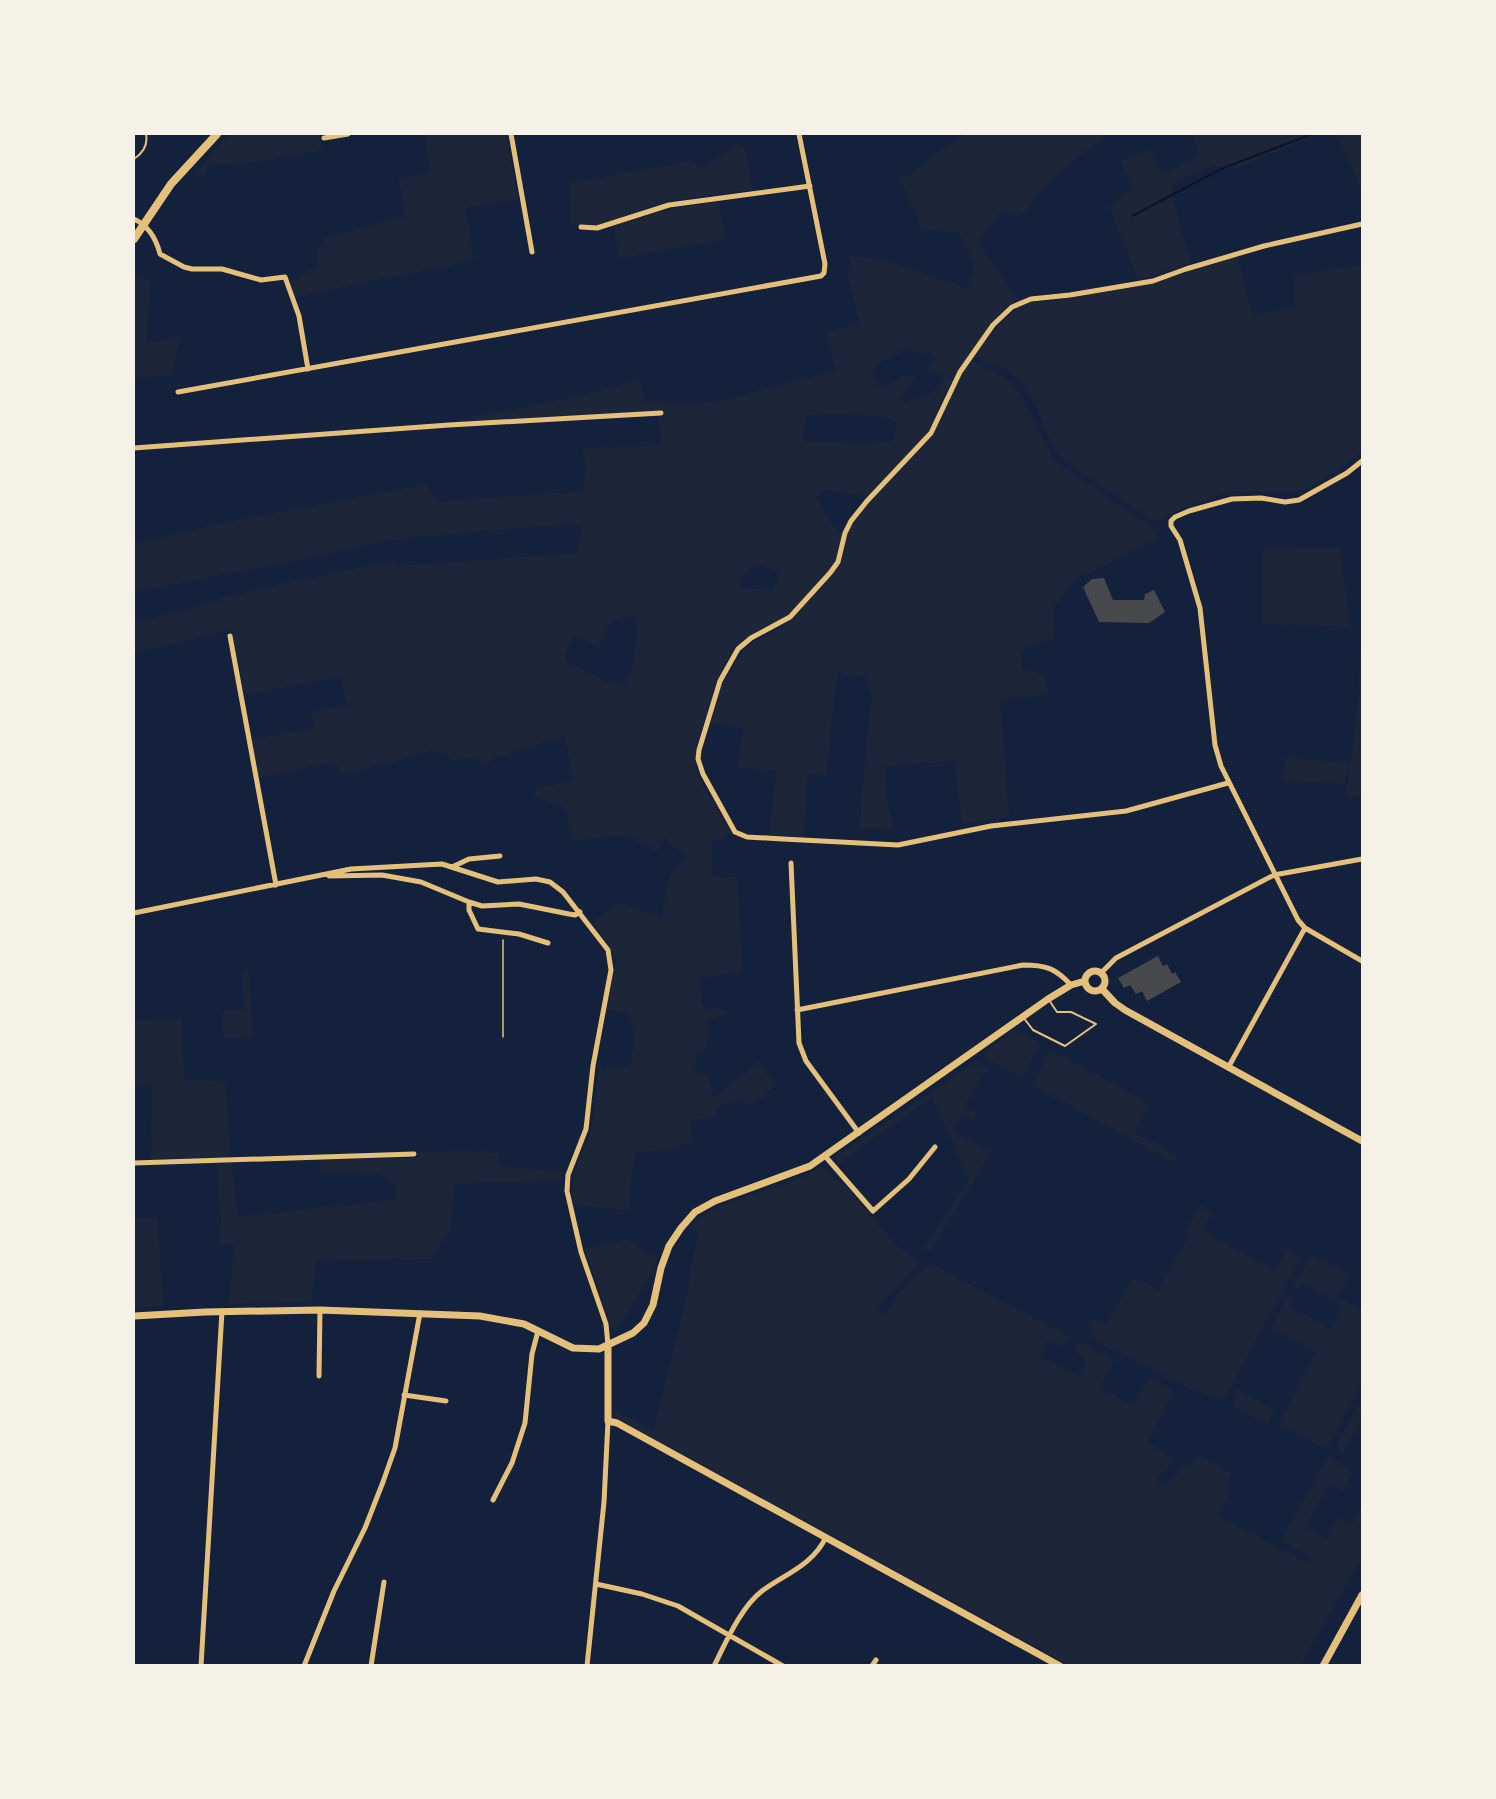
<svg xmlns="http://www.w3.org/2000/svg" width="1496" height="1799" viewBox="0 0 1496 1799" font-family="Commissioner,sans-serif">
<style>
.green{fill:#1d2539;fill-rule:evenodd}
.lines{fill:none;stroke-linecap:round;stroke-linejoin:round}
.stream{stroke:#0b132b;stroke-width:2}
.building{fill:#48494c}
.path{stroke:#e5c07b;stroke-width:1.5}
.service{stroke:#e5c07b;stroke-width:2}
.minor{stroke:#e5c07b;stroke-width:5}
.tertiary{stroke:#e5c07b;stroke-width:7}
.primary{stroke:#e5c07b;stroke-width:8}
</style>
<rect width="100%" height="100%" fill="#14213d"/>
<path class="green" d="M232 134H319L322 150 258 162 207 165 204 177 195 175 222 141Z
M424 134H506L518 199 465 208 474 260 296 297 290 283 318 266V247L324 246 322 239 405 216 399 179 431 172Z
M965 134H979L982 136 986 134H1103L1105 139C1071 157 1044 186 1021 217L1002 210 978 242 1017 299C991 326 967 354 949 386 940 401 938 418 928 432 912 456 887 476 867 496L823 491 816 498C826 510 829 526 843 534L836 561 827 573 790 614 744 639 732 650 717 680 698 739 695 753V764L696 774 731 833 712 843V876L737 877 742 972 697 978 704 1011 721 1008 729 1013 705 1022 710 1034 704 1050 696 1053 695 1074 707 1075 713 1098 759 1062 776 1086 758 1100 746 1106 742 1098 715 1109 717 1116 690 1121 691 1141 670 1151 635 1152 628 1211 574 1205C568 1168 583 1161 591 1129 596 1106 597 1083 599 1059L602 1071 611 1066 630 1067C634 1047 637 1032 628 1013L606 1011 616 962 612 951 593 923 619 902 662 918C665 904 665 883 673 871 677 866 683 864 686 857L664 838 658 851 630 837 614 836 575 841 568 826 567 811 560 805 534 797 535 788 573 781 565 736 503 756H496L485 767 476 757 450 760 448 754 430 751 343 775 335 762 259 778 252 740 314 728 311 711 348 705 340 677 245 695 232 630 134 653V622L221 600 224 597 341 571 396 562 397 566 576 553 583 525 548 526 388 540 326 555 134 592V544L219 524 426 484 437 501 584 491 585 463 583 448 662 445 659 416 457 427 456 420 576 397 640 380 645 402 695 403 725 400 836 370 827 332 859 323 847 268 851 266 848 257C873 251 940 279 966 289 982 265 970 255 958 233L922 229 900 180 928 162 927 159ZM909 347 919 355 930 352 935 358 926 369 934 372 945 380 928 395 906 402 899 399 916 378 905 375 883 387 877 386 872 371 883 361ZM837 414 888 417 896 421 894 441 867 443 802 441 805 416ZM756 565 772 568 780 573 773 591 739 587 741 576ZM625 617 635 618C642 639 632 662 627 683L607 682 565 662 566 651 574 636 600 647C606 631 606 619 625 617Z
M1192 134H1316L1236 169C1213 160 1191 176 1171 185L1173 201 1191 263 1138 280 1109 206 1133 189 1120 161 1150 149 1162 175 1200 154Z
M1336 134H1362V187H1361Z
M739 143 745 149 752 190 670 201 598 225 572 226 569 183 693 160 701 169Z
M719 201 725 240 619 258 614 226 667 210Z
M1237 256 1253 315 1295 307 1294 275 1362 265V453L1307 489 1291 492 1232 491 1178 510 1156 522 1064 461C1042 438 1039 392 1011 373 1000 365 985 363 973 356L1004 320 1023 303 1045 302 1153 283Z
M134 274 150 280 146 342 180 337 171 376 134 378Z
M972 361C992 373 1002 372 1019 392L1053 458 1063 467 1141 519 1154 530 1158 539 1075 579 1053 607 1054 639C1035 644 1014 644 1023 670L1038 672 1045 678 1048 695 1000 699 1009 817 962 824 955 761 884 767 887 799 893 829 860 828 862 789 872 697 866 677 842 674 837 671 826 776 808 774 803 837 770 835 776 772 737 767 744 729 711 723 723 683 742 653 755 641 781 627 794 617 824 584 839 563 847 534 856 516 931 438 941 419 951 392 962 373Z
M1263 547 1340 548 1350 627 1262 624Z
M1360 655H1362V796H1346L1359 699Z
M1286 757 1349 763 1345 784 1283 781Z
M243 971H249L252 1037 223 1039V1010L244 1009Z
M182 1018 184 1079 225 1081 230 1158 151 1159 152 1085 134 1086V1020Z
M1015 1029 1041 1044 1022 1078 991 1062 983 1054Z
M1051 1050 1150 1104 1134 1132 1178 1156 1174 1163 1032 1085Z
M976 1062 991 1069 989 1073 984 1071 965 1107 977 1113 973 1120 963 1114 952 1130 987 1151 989 1147 992 1151 932 1248 928 1250H918L924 1248 969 1179 932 1097 838 1164 836 1156Z
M479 1151 498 1153 499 1165 562 1172 560 1181 473 1183 454 1186 450 1230 431 1259 316 1261 311 1302 229 1304 234 1245 220 1244 221 1219 217 1163H232L237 1217 397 1199 395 1184 379 1174 320 1173 319 1160 417 1158 418 1152Z
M820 1167 827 1169 834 1179 845 1185 896 1245 917 1260 918 1264 876 1308 885 1316C893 1301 916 1270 932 1265L1069 1336V1339L1065 1345 1061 1346 1052 1340 1047 1341 1040 1356 1044 1359 1080 1376 1086 1365 1084 1358 1077 1354 1076 1348 1079 1341 1115 1360 1100 1388 1133 1406 1148 1378 1171 1389 1172 1394 1147 1443 1173 1458 1166 1473H1161L1156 1481 1165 1487 1183 1466 1189 1467 1197 1455 1232 1473 1225 1486 1229 1488 1227 1492 1230 1494 1218 1516 1310 1564 1314 1559 1281 1540 1328 1457 1353 1472 1343 1490 1330 1483 1306 1527 1326 1538 1338 1518 1351 1525 1362 1506V1557L1301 1665H1069L614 1417V1410L654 1431 684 1310 698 1232 689 1228C716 1200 756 1196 791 1182 801 1178 811 1172 820 1167Z
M1199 1205 1212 1213 1203 1231 1275 1271 1287 1249 1301 1257 1226 1396 1223 1399H1217L1172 1380 1096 1341 1088 1327 1093 1317 1106 1324 1133 1277 1158 1290 1190 1233 1186 1231Z
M134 1218H158L163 1306 134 1308Z
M627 1239 645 1252 657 1256 654 1268 620 1326 611 1328 585 1249Z
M1311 1255 1350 1275 1335 1302 1301 1284 1297 1291 1292 1289Z
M1287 1297 1292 1299 1289 1307 1331 1329 1343 1306 1337 1303 1340 1298 1362 1310V1381L1327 1448 1278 1425 1316 1353 1313 1349 1271 1328Z
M1238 1390 1275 1410 1268 1423 1236 1409 1233 1400Z
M1362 1399V1418L1343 1454 1337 1448 1338 1442Z"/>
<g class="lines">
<path class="stream" d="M1132 216 1221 169 1312 134"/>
</g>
<path class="building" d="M1104 578 1113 600H1144L1145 594 1154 590 1165 612 1149 623 1099 622 1083 587 1092 579Z
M1158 956 1163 966 1167 964 1172 974 1175 972 1181 982 1147 1001 1142 991 1136 994 1130 985 1124 988 1118 978Z"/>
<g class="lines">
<path class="path" d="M503 940V1037"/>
<path class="service" d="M134 159C143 153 148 144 146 134
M1023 1017 1033 1030 1065 1046 1096 1024 1071 1012H1057L1049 1000"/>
<path class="minor" d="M511 134 532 252
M324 138 348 134
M134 219C149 226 156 238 160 254L184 267 192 269H222L261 280 285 277 299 316 308 369
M581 227 597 228 669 205 810 186
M178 392 821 276 824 273 825 264 799 134
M134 448 449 425 661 413
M1362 461 1347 473 1299 500 1285 502 1261 498 1232 499 1189 511 1175 517 1171 521V526L1180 540 1200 608 1215 745 1221 766 1298 920 1305 928 1362 961
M230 636 276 885
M1228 783 1126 811 991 826 898 845 783 839 747 837 735 832 703 774 698 759 699 750 720 681 738 649 751 638 790 617 830 573 838 562 845 533 851 521 867 501 931 433 960 372 993 325 1012 307 1031 299 1070 295 1153 281 1186 269 1264 246 1362 224
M791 863 799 1043 806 1061 859 1133
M452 867 469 859 500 856
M329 876 382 875 421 882 469 902 482 906 519 904 569 914 575 915 580 912
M469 902V910L478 929 519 934 548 943
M134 913 351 869 442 864 498 882 536 879 550 882 563 892 608 950 611 970 593 1066 586 1129 568 1175 567 1191 581 1252 606 1324 608 1345
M1101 973 1116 958 1274 875 1362 859
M797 1010 1023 965C1046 965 1055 968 1071 985
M1228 1068 1305 928
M825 1156 873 1211 909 1179 935 1147
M134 1163 414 1154
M319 1376 320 1310
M404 1395 446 1401
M493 1500 512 1463 525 1423 532 1354 538 1331
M596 1584 642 1594 678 1606 783 1666
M201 1666 222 1311
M304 1666 334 1591 365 1528 383 1482 395 1448 420 1313
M371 1666 384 1582
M587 1666 604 1502 608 1421
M714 1666C726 1642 741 1607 762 1591 785 1574 813 1565 826 1537
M872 1666 876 1660"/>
<path class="tertiary" d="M1085 981a10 10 0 1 1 20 0a10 10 0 1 1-20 0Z
M1102 989 1115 1003 1125 1010 1362 1141
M134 1316 205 1312 320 1310 480 1316 524 1324 573 1348 599 1349 633 1333 644 1323 653 1305 661 1268 669 1246 681 1228 695 1212 715 1201 810 1166 1048 999 1071 985 1085 981
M608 1345V1421L617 1423 1060 1666
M1323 1666 1362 1595"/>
<path class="primary" d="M134 239 171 184 217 134"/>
</g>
<rect width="1496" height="1799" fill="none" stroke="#f6f1e7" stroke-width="270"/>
</svg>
